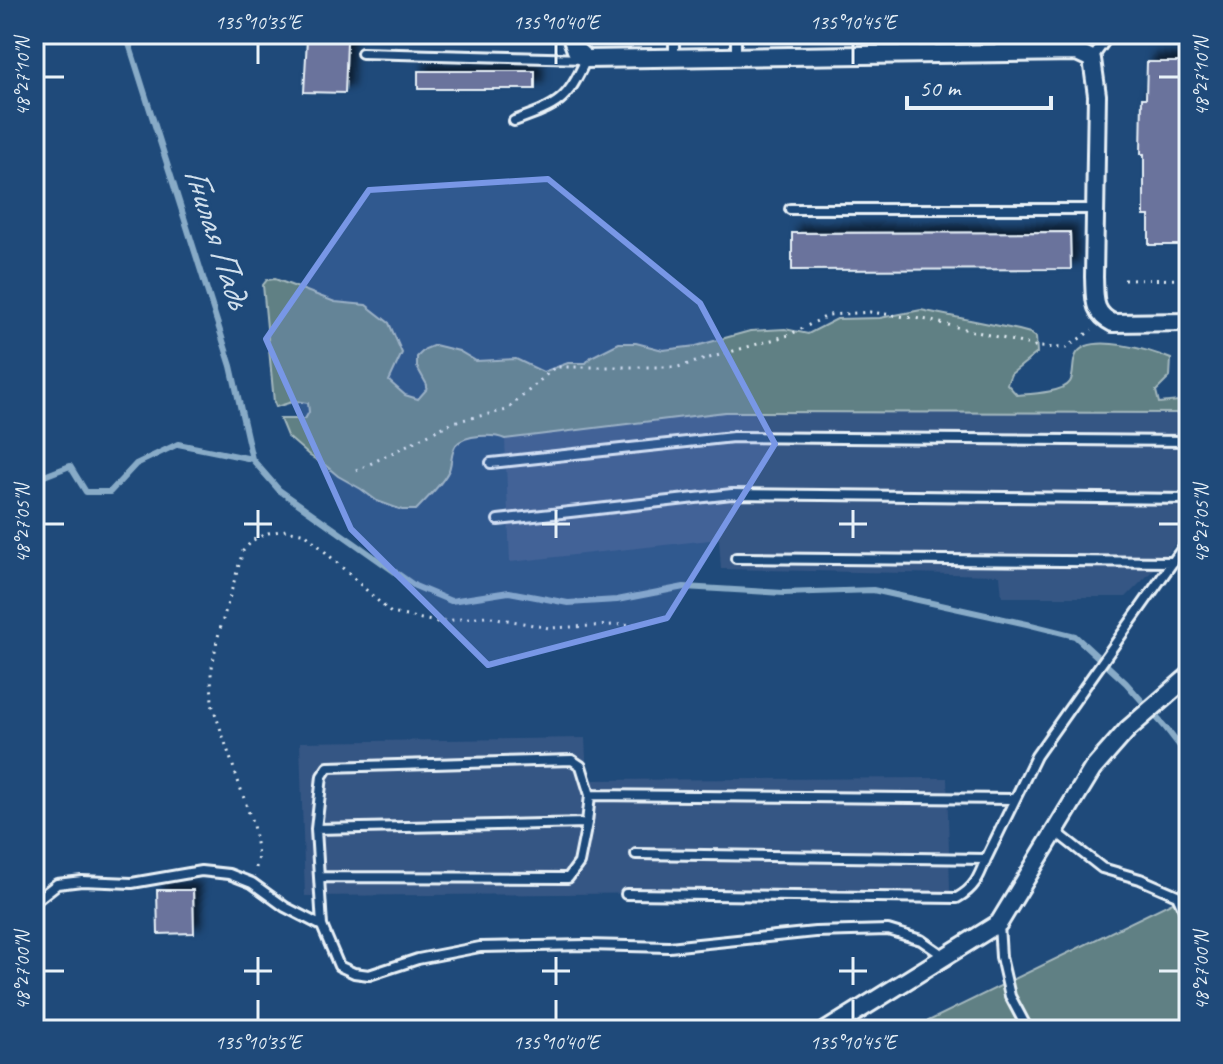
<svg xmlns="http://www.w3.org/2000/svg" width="1223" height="1064" viewBox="0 0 1223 1064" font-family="Caveat,sans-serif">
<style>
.built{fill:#365684}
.green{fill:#608084;stroke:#a4b8be;stroke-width:2}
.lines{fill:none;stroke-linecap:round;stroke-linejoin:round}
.stream{stroke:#88abc7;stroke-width:6}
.building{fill:#6a739c;stroke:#e8f1f8;stroke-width:2;filter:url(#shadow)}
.service-casing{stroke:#e8f1f8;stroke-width:14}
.minor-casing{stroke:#e8f1f8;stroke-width:22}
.path{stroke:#e8f1f8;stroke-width:3;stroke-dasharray:2 6;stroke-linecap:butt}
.service{stroke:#1f4a7a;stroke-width:8}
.minor{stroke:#1f4a7a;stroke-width:16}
.marked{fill:#7897e6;fill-opacity:0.2;stroke:#7897e6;stroke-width:6;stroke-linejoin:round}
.ticks{fill:none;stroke:#e8f1f8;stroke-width:3}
.labels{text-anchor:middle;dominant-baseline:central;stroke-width:6;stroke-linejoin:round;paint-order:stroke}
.water-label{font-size:36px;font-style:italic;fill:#d0dfec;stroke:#1f4a7a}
.neatline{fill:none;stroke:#e8f1f8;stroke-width:3}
.ticks-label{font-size:20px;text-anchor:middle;fill:#e8f1f8}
</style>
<defs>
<filter id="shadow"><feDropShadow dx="7" dy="-7" stdDeviation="4" flood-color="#0009"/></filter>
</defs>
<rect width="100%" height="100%" fill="#1f4a7a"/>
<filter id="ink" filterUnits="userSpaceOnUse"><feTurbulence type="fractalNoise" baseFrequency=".0125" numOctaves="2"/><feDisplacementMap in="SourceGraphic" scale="16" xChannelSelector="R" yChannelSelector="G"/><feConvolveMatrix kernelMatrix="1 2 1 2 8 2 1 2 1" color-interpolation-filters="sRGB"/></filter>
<g filter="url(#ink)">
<path class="built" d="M725 412 1189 413V527L1161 562 1126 597H1002L1000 575 721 569 719 539 510 562 505 439Z
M585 738 587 780 947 778 950 891 305 896 300 742Z"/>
<path class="green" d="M275 279 335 302 366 305 389 323 402 353 389 381 405 395 418 399 426 390 427 385 417 367V357L425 349 435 345 459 351 476 361 516 359 543 372 568 363H586L591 357 619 343H636L663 350 696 346 750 331 785 329 808 334 837 319 880 318 921 310 1019 330 1030 333 1036 337 1037 353 1011 374 1007 384 1017 395C1028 394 1063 393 1070 382 1075 374 1071 362 1077 353 1091 332 1152 351 1171 359L1170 377 1156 391 1159 403 1189 400V413L725 412 505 439C494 434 465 434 456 445 451 452 452 462 449 470 442 485 427 498 416 510H402L377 501 361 489 338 476 325 465 310 456 287 436 280 419H305L309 412 308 403 295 401 276 407 274 402 263 285 267 280Z
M1189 894V1030H910Z"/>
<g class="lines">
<path class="stream" d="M126 34 231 366 252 459
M34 480 70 466 86 492H110L136 464 178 444 252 459 279 490 415 586 451 601 509 592 568 603 617 600 684 587 784 593 873 590 1027 624 1075 636 1126 683 1165 727 1189 758"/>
</g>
<path class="building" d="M307 39 347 41 345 93 304 92Z
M1147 62H1182V82H1189V245H1149V216H1144V154H1141L1142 98H1146Z
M418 71H535V89H418Z
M1070 232 1071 269 792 270V233Z
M157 890H193L194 933 158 934Z"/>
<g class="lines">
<g class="service-casing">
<path id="service" d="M674 34V58
M362 53 586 59C567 102 558 105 514 121
M1005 54V34
M736 56V34
M1092 59 1110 34
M790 209H1095
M491 463 733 437 1189 441
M498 520 732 494 1189 499
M736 558 1173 562
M590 795 581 766 572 760 328 767 322 776 316 829 322 926 339 966 354 973 369 975 418 959 480 947 586 945 669 947 815 932 888 930 921 940 944 956
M316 829 587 823 590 795 1014 799
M1055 831 1102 868 1140 879 1177 895 1189 920
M636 854 986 859 1036 756 1189 539
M319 877 568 878 579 863 587 823
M626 894 957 898C975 888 979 877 986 859
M34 902 57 884 82 881 132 883 201 871 229 874 252 883 285 907 322 926
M999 924 1001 957 1010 996 1028 1030"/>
</g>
<g class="minor-casing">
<path id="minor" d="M570 34 576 50 586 59 1077 52 1092 59 1097 95 1094 277C1095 298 1092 313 1113 323L1189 322
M827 1030 999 923 1092 770 1128 729 1189 676"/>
</g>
<path class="path" d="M1124 280 1189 279
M356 471 453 422 507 410 555 367H678L789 335 829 315 870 312 928 320 1038 347 1066 348 1092 330
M256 868 258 855 253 825 212 704 211 673 217 640 243 551 253 540 268 533 286 530 306 534 391 613 437 622 486 616 549 628 635 624"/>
<use href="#service" class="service"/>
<use href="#minor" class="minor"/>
</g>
</g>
<path class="marked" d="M548 179 700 303 775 444 667 618 488 665 351 529 266 339 369 190Z"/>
<path class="ticks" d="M258 44V64M556 44V64M853 44V64M44 77H64M1159 77H1179M258 510V538M556 510V538M853 510V538M44 524H64M244 524H272M542 524H570M839 524H867M1159 524H1179M258 957V985M556 957V985M853 957V985M44 971H64M244 971H272M542 971H570M839 971H867M1159 971H1179M258 1000V1020M556 1000V1020M853 1000V1020"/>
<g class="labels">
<g class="water-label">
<text transform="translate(218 237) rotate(72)">Гнилая Падь</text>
</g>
</g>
<rect width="1223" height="1064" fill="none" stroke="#1f4a7a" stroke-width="88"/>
<path d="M907 96v12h144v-12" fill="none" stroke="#e8f1f8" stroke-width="4"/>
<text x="919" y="96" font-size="24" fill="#e8f1f8" stroke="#1f4a7a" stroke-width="6" paint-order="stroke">50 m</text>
<rect x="44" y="44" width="1135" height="976" class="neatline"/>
<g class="ticks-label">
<text x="258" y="29">135°10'35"E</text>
<text x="556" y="29">135°10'40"E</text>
<text x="853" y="29">135°10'45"E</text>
<text transform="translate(22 77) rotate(-90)" y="7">48°27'10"N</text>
<text transform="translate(1201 77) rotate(-90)" y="7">48°27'10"N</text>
<text transform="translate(22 524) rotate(-90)" y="7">48°27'05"N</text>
<text transform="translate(1201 524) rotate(-90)" y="7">48°27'05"N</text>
<text transform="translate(22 971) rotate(-90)" y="7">48°27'00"N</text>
<text transform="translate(1201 971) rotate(-90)" y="7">48°27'00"N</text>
<text x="258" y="1049">135°10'35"E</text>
<text x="556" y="1049">135°10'40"E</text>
<text x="853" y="1049">135°10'45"E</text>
</g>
</svg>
